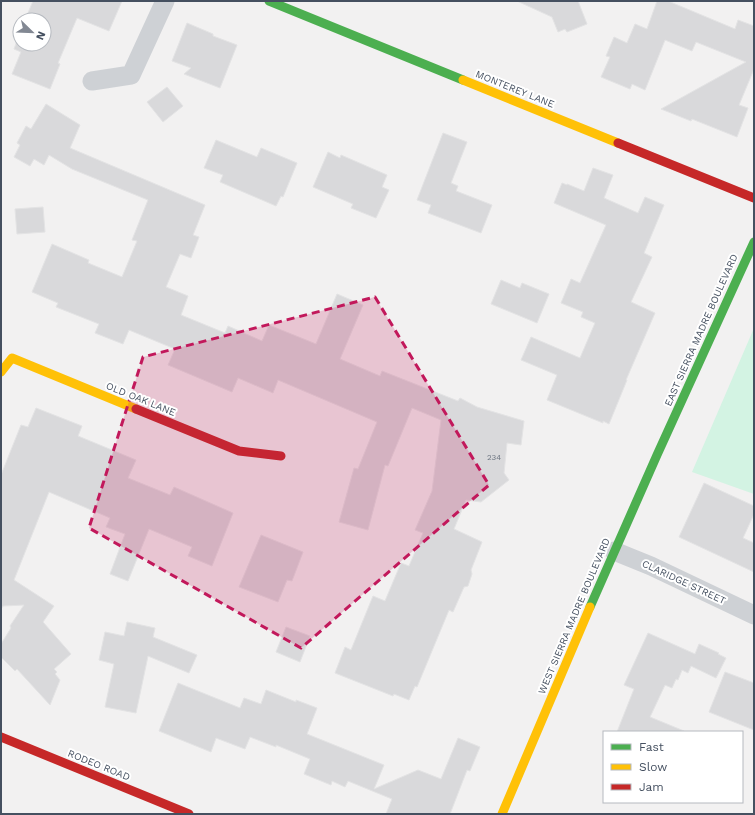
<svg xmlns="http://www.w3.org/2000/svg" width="755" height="815" viewBox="0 0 755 815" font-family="'Work Sans',sans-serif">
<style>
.green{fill:#d3f3e3}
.building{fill:#d9d9db;stroke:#e3e3e4}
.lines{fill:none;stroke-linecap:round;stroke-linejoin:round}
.street{stroke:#ced1d5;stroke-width:19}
.fast{stroke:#4caf50;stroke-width:9}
.slow{stroke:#ffc107;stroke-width:9}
.jam{stroke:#c62828;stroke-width:9}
.marked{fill:#c2185b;fill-opacity:0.2;stroke:#c2185b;stroke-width:3;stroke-dasharray:8 5;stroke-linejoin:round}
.labels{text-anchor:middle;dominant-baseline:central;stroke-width:4;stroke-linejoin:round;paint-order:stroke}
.number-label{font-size:8px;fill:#6c7480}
.street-label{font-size:10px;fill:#455060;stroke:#fff}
</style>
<rect width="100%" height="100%" fill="#f2f1f1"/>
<path class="green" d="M754 328V494L692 472Z"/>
<path class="building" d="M33 1H122L109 31 77 18 58 63 60 64 50 89 12 74 21 52 14 49 20 33V44H44V20H25Z
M517 1H578L587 24 567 32 565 29 558 32 552 17Z
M657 1H668L735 29 738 20 754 26V69L739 105 748 108 737 137 692 119 691 121 661 109 746 62 696 42 692 51 665 40 645 90 632 84 630 89 601 77 610 57 606 56 614 37 627 43 635 24 647 29Z
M187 23 213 34V36L237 45 220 88 184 74 191 68 172 61Z
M167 87 183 106 163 122 147 102Z
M46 104 80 125 70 148 205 205 193 235 199 237 191 258 180 254 166 287 188 296 181 315 225 333 228 326 262 341 269 325 316 344 337 294 363 305 340 359 380 376 382 371 458 401 460 398 477 407 524 421 521 445 507 443 504 473 509 480 481 502 466 500 454 529 482 542 471 570 472 574 468 586 464 587 453 612 449 610 417 687 415 686 409 700 394 694 393 696 335 673 345 647 351 650 373 596 385 601 401 563 409 566 423 533 415 530 432 491 441 420 412 408 388 466 385 465 368 530 339 522 354 468 358 469 377 422 278 380 273 393 238 378 232 392 168 365 175 349 129 330 123 344 95 333 99 324 56 307 58 303 32 292 52 244 89 260 88 263 122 277 137 241 132 240 148 200 72 169 49 155 44 165 34 159 30 166 14 157 20 145 17 143 26 126 31 129Z
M443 133 467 142 451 183 458 186 456 191 492 205 481 233 428 213 431 205 417 200Z
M216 140 257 157 261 148 297 163 283 197 281 196 276 206 220 182 223 175 204 168Z
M328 152 340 158 341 155 387 175 382 187 389 190 376 218 351 208 353 204 313 187Z
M593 168 613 175 604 198 638 213 645 197 664 205 644 253 652 257 631 302 655 313 626 380H627L609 424 603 421V423L547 400 557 375 521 360 531 337 580 358 595 323 581 317 583 312 561 303 571 279 580 283 606 225 554 203 562 183 567 185V184L584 191Z
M43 207 45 232 17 234 15 209Z
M501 280 520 288 522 283 549 294 537 323 491 304Z
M36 408 82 426 78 436 136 460 128 478 170 495 174 487 233 513 212 566 188 556 192 547 149 529 128 581 110 574 125 534 106 527 110 518 49 492 14 580 54 606 43 622 71 654 54 669 57 672 55 674 60 680 50 705 17 669 15 671 1 657V644L11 628 10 626 24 605 3 606 1 609V475L21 425 28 427Z
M704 483 754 506V514L743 538 754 543V572L679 537Z
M261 535 303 552 292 581 287 580 278 602 239 587Z
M127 622 155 628 153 637 197 655 189 673 148 656 136 713 105 707 114 664 99 660 105 632 124 636Z
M286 627 310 636 300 662 276 652Z
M648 633 695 654 699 644 719 653 718 654 726 658 716 678 691 666 688 673 682 670 678 680 676 679 672 688 665 685 650 717 684 731V732H617L634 689 624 685Z
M725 672 754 683V730L709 712Z
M178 683 240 708 244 698 261 704 266 690 296 702V700L317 708 307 734 384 765 374 789 418 770 441 779 458 738 480 747 470 771 467 770 450 814H386L392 799 348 781 345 787 332 781 331 785 304 774 310 759 276 745V747L250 737 245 749 216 738 211 752 159 731Z"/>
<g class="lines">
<path class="street" d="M92 81 131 75 165 1
M614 551 651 566 754 615"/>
<path class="fast" d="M269 1 463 80
M590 607 657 455 754 242"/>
<path class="slow" d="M463 80 618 143
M1 372 12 358 136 409
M502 814 590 607"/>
<path class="jam" d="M618 143 754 198
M136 409 239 451 281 456
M1 737 189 814"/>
</g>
<path class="marked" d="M375 297 489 485 301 648 89 528 143 357Z"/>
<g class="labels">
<g class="number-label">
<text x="494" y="457">234</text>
</g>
<g class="street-label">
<text transform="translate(515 89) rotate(22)">MONTEREY LANE</text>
<text transform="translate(701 330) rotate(-66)">EAST SIERRA MADRE BOULEVARD</text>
<text transform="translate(141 399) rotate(22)">OLD OAK LANE</text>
<text transform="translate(684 582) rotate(25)">CLARIDGE STREET</text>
<text transform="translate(574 616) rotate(-67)">WEST SIERRA MADRE BOULEVARD</text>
<text transform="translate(99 765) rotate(22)">RODEO ROAD</text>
</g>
</g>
<rect width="755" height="815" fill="none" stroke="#455060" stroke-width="4"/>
<rect x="603" y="731" width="140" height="72" fill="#ffffff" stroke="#b5b9bf"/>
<rect x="611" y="744" width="20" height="6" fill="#4caf50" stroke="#b5b9bf"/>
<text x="639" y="751" font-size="12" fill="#455060">Fast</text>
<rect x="611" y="764" width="20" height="6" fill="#ffc107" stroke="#b5b9bf"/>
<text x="639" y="771" font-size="12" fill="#455060">Slow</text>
<rect x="611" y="784" width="20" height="6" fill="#c62828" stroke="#b5b9bf"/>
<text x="639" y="791" font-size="12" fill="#455060">Jam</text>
<g transform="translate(32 32) rotate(113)"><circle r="19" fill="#ffffff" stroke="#b5b9bf"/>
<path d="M0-3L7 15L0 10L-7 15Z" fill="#828893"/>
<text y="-6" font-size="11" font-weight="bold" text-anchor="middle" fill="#455060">N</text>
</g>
</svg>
